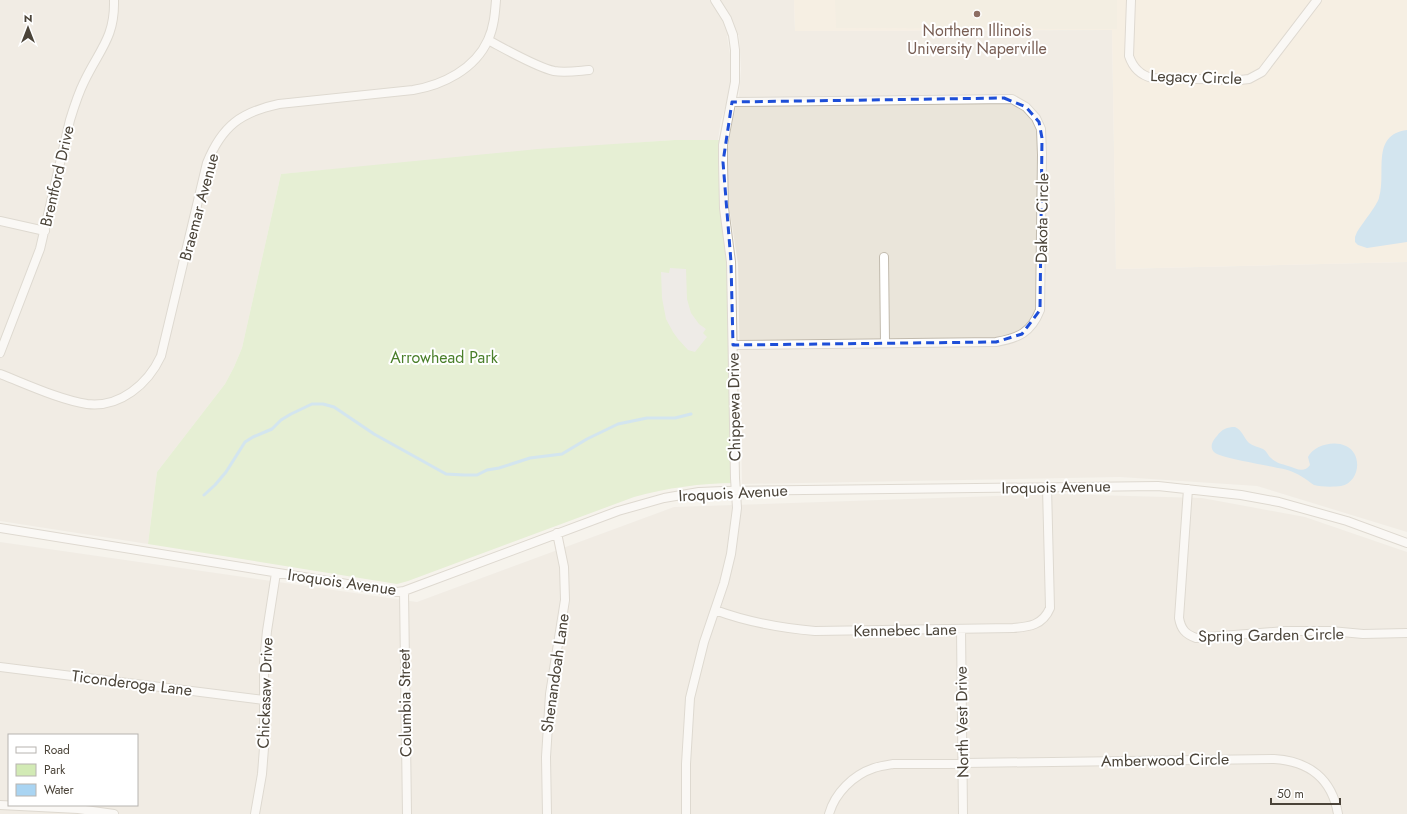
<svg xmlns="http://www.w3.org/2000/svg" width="1407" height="814" viewBox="0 0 1407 814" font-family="Jost,sans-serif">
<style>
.residential{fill:#eae5da;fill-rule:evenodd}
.commercial{fill:#f7ead8}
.education{fill:#efe8d6}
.green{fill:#d2eab5}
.parking{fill:#e5e3e0}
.water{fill:#a9d4f2}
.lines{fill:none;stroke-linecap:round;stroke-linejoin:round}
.stream{stroke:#a9d4f2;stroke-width:3}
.minor-casing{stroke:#c2bbae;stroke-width:10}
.minor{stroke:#fff;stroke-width:8}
.marked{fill:none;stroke:#1d4ed8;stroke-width:3;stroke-dasharray:8 5;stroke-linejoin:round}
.education-dot{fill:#8d6e63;stroke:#fff;stroke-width:1.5}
.labels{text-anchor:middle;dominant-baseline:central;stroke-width:4;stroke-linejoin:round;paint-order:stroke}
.education-label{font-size:16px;fill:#785e54;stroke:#fff}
.street-label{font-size:16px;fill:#4b4439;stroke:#fff}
.park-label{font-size:16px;fill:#4a7f2a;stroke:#fff}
</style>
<rect width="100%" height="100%" fill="#f6f3ec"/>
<path class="residential" d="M0 0H794L795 31 1112 30 1116 269 1407 262V532L1257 486 1120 477 742 484 738 264 728 200 727 170 728 147 733 119 739 95 741 69 739 35 727 36 732 66 729 96 721 120 718 140H675L646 142 281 174 242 348 234 367 225 384 157 472 148 544 0 521Z
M1058 494 1202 498 1305 517 1407 552V814H0V542L417 602 674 507ZM9 735H137V805H9Z"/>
<path class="commercial" d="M794 0H1407V262L1116 269 1112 30 795 31Z"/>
<path class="education" d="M835 0H1117V29L836 28Z"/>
<path class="green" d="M675 140H723L729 244 735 483C701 483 667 488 634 497L408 581 397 584 148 544 157 472 225 384 234 367 242 348 281 174 538 149Z"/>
<path class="parking" d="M670 268 686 269 687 299 691 313 699 324 706 329 703 333 707 337 695 352 688 350 678 339 673 332 666 319 662 298 661 272 669 273Z"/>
<path class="water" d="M1407 130V242L1367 248 1358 245 1355 242V237L1357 232C1362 224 1377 205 1379 198 1387 173 1370 135 1407 130Z
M1235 427C1243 431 1243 437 1249 443 1253 446 1259 447 1263 449 1267 451 1268 456 1271 458 1276 463 1282 464 1288 466 1295 468 1304 474 1310 465L1308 457C1314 445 1334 440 1346 446 1363 454 1360 482 1341 486 1334 487 1321 487 1314 485 1310 483 1308 480 1304 478 1297 473 1287 469 1278 468 1267 465 1219 458 1214 452 1209 447 1213 440 1217 436 1222 429 1227 427 1235 427Z"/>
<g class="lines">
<path class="stream" d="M204 495 215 485 226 472 245 442 253 437 272 429 281 420 291 414 312 404H323L334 407 374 434 446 474 464 475H477L487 470 499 468 530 458 562 454 587 439 618 424 647 418H675L691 414"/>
<g class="minor-casing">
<path id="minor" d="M1131 0 1129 56C1133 68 1140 75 1152 78L1240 80 1249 79 1262 72 1317 0
M488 40C505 49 536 67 554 71 565 73 577 71 589 70
M732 102 1012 99 1026 107 1036 118 1041 129 1042 155 1040 310C1031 333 1018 338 996 342L733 345
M0 221 45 231
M884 257 885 342
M0 353 40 249 70 120C74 107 78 94 84 82 99 50 115 38 114 0
M0 374C26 384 60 400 87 404 120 408 148 384 161 356L207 163C222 126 241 112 279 104L413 90C443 85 475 69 488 40 494 27 495 13 496 0
M1188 489 1179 618C1181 629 1185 634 1196 638L1285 631H1331L1363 634 1407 633
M0 528 397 592 404 591 618 511 664 498 699 492 724 491 1158 486 1241 495 1279 502 1347 521 1407 543
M404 591 407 814
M715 610C747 622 781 628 815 631L1013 628C1029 627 1043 625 1050 608L1047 487
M961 629 963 814
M0 667 264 700
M0 805 78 809 114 814
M255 814 262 774 264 748V662L267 631 276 573
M547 814 546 757 550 694 565 600 564 567 557 533
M686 814V764L690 698 704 642 724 583 731 554 737 508 735 478 731 262 724 208 723 162V145L735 82V50L733 35 727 19 715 0
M829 814C835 793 853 775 874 768 880 766 887 765 893 764L1274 759C1309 761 1332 779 1338 814"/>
</g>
<use href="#minor" class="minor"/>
</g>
<path d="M0 0H1407V814H0ZM1004 98 1026 107 1039 122 1042 138 1040 310 1022 334 996 342 733 345 731 262 723 162 732 102Z" fill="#f6f3ec" fill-opacity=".55" fill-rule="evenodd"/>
<path class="marked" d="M1004 98 1026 107 1039 122 1042 138 1040 310 1022 334 996 342 733 345 731 262 723 162 732 102Z"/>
<circle class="education-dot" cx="977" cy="14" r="4"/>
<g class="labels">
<g class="education-label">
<text x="977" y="30">Northern Illinois<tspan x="977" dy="18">University Naperville</tspan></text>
</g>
<g class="street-label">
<text transform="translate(1196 77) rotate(2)">Legacy Circle</text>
<text transform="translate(57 176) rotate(-77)">Brentford Drive</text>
<text transform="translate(199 207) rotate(-75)">Braemar Avenue</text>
<text transform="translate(1042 218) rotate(-89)">Dakota Circle</text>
<text transform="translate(734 407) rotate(-91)">Chippewa Drive</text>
<text transform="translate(1056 487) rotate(-1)">Iroquois Avenue</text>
<text transform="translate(733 493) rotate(-3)">Iroquois Avenue</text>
<text transform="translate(342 582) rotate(8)">Iroquois Avenue</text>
<text transform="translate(905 630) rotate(-1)">Kennebec Lane</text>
<text transform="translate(1271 635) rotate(-1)">Spring Garden Circle</text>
<text transform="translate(555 673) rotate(-82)">Shenandoah Lane</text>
<text transform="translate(132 683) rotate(7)">Ticonderoga Lane</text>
<text transform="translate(265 693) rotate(-88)">Chickasaw Drive</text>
<text transform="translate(405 703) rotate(-91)">Columbia Street</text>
<text transform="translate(962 722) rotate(-91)">North Vest Drive</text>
<text transform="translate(1165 760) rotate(-1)">Amberwood Circle</text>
</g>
<g class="park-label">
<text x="444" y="357">Arrowhead Park</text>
</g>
</g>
<rect x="8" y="734" width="130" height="72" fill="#ffffff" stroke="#b7b4b0"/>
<rect x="16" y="747" width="20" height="6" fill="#ffffff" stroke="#b7b4b0"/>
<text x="44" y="754" font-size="12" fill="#4b4439">Road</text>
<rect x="16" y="764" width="20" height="12" fill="#d2eab5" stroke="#b7b4b0"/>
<text x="44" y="774" font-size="12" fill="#4b4439">Park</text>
<rect x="16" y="784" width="20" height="12" fill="#a9d4f2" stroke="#b7b4b0"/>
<text x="44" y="794" font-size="12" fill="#4b4439">Water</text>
<g transform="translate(28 28)" stroke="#ffffff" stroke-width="3" paint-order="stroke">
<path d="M0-3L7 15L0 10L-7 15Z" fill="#4b4439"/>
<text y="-6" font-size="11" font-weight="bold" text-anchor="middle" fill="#4b4439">N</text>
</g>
<path d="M1271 798v6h69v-6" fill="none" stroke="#4b4439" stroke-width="2"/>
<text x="1277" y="798" font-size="12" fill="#4b4439" stroke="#ffffff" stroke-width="3" paint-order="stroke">50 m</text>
</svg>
